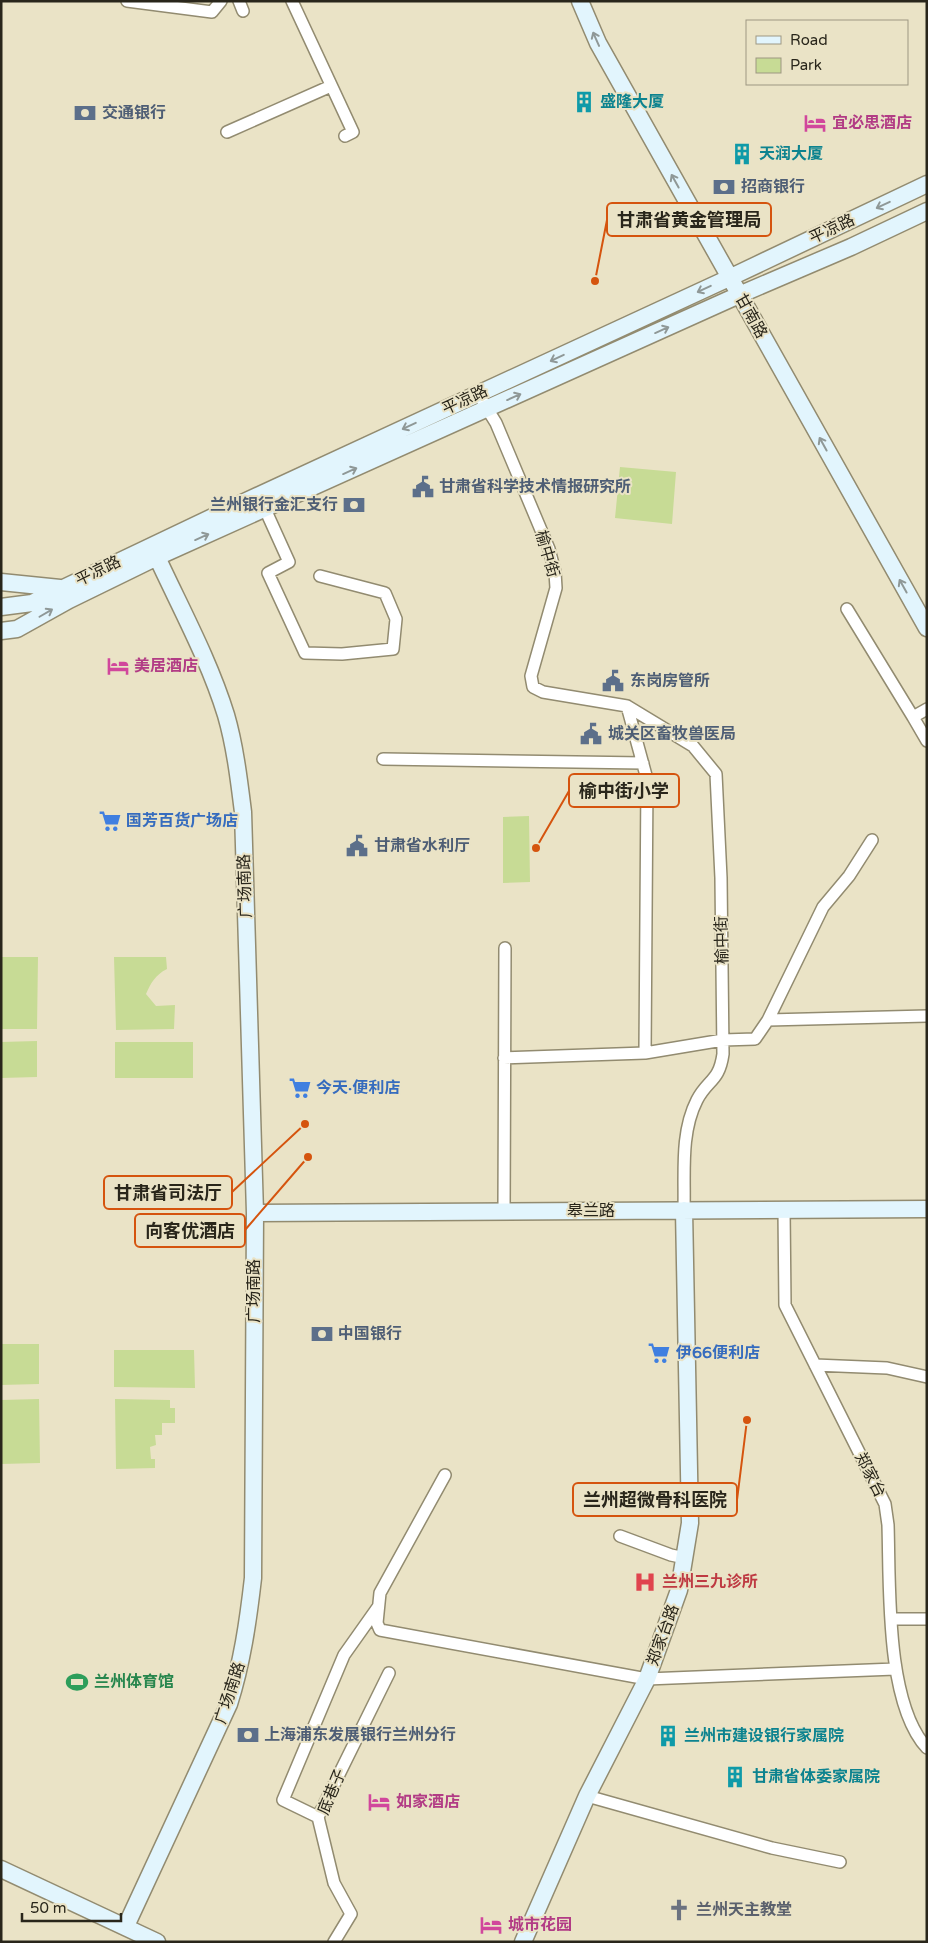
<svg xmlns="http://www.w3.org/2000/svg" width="928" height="1943" viewBox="0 0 928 1943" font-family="'Varela Round','Noto Sans SC',sans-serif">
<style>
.green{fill:#c7db95}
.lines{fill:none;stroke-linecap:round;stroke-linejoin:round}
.street-casing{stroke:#928b70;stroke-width:14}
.secondary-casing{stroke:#928b70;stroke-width:19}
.street{stroke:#fff;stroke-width:11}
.secondary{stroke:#e2f5fd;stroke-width:16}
.oneway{stroke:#8f9897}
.labels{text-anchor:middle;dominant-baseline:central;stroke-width:4;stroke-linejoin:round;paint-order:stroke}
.culture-label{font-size:16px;font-weight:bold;fill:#0d838f;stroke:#eae3c6;text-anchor:start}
.service-label{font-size:16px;font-weight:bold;fill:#4e5e75;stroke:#eae3c6;text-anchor:start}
.hotel-label{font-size:16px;font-weight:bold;fill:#b23c85;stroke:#eae3c6;text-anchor:start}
.street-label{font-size:16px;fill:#29261b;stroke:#eae3c6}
.shop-label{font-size:16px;font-weight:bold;fill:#366cbe;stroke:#eae3c6;text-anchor:start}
.health-label{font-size:16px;font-weight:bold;fill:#be3a42;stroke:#eae3c6;text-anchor:start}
.leisure-label{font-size:16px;font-weight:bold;fill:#27864d;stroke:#eae3c6;text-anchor:start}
.worship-label{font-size:16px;font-weight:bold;fill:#5b616d;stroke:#eae3c6;text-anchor:start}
.leader{fill:none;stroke:#d5540e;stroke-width:2}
.callout-dot{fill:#d5540e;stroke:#eae3c6;stroke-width:2}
.callout{fill:#eae3c6;stroke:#d5540e;stroke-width:2}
.callout-label{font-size:18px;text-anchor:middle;font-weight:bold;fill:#29261b}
</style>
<rect width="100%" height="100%" fill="#eae3c6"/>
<path class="green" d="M620 467 676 472 672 524 615 518Z
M529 816 530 882 503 883V817Z
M1 957H38L37 1029H1Z
M114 957H166L167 969C155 975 151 983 146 994L156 1006 175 1005 174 1029 116 1030Z
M37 1041V1077L1 1078V1042Z
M115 1042H193V1078H115Z
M1 1344H39V1384L1 1385Z
M114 1350H194L195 1388 114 1387Z
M39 1399 40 1463 1 1464V1400Z
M115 1399 170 1400V1408H175V1423H162V1435H155L156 1445 150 1447 151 1459H155V1468L116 1469Z"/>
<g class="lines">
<g class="street-casing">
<path id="street" d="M127 1 212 12 221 1
M239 1 243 11
M292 1 353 132 345 136
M227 132 331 86
M483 402 496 423 549 549 555 572 556 588 531 676 533 687 543 692 627 706 647 779 645 1053
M265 509 289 562 268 573 305 653 342 654 393 649 396 619 385 593 320 576
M847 609 913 717
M627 706 693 746 716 774 721 878 723 1054C719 1082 708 1079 697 1100 680 1133 685 1174 684 1210
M927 709 913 717 927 741
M383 759 643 763
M768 1020 823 907 849 876 872 840
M504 1058 645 1053 723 1040 755 1039 768 1020 927 1016
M784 1210 785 1305 885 1504 888 1525C890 1584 885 1703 927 1748
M504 1212 505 948
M815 1365 887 1368 927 1377
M445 1475 380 1593 377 1623 380 1630 647 1679 895 1669
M620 1536 671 1555 685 1558
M892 1619H927
M587 1796 772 1848 840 1862
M318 1817 283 1800 344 1655 378 1607
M334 1942 351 1914 334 1883 318 1817 389 1673"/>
</g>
<g class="secondary-casing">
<path id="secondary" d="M580 1 598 43 927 628
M1 582 60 588
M1 607 32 603 242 503 729 278 927 184
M1 631 17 629 69 600 157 557 739 295 851 247 927 211
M255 1213 927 1209
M1 1869 157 1942
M126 1926 229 1704C242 1663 248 1622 253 1578L255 1213 243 812C239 780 235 746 226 715 209 660 181 609 157 557
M523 1942 587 1796 647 1679 679 1590 690 1523 684 1210"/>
</g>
<use href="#street" class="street"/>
<use href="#secondary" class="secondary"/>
</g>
<defs><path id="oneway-shaft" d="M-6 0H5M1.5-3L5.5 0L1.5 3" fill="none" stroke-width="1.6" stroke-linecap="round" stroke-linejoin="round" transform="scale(1.25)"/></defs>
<g class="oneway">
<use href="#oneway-shaft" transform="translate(596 39) rotate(-114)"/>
<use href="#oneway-shaft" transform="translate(675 181) rotate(-119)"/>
<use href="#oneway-shaft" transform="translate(883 205) rotate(155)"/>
<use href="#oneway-shaft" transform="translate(704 289) rotate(155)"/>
<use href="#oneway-shaft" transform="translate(662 330) rotate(-24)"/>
<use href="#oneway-shaft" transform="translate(557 358) rotate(155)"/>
<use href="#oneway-shaft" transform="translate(514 397) rotate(-24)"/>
<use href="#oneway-shaft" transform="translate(409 426) rotate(155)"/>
<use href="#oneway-shaft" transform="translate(823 444) rotate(-119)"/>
<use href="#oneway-shaft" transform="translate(350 471) rotate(-24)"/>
<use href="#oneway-shaft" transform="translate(202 537) rotate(-24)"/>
<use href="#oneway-shaft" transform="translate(903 586) rotate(-119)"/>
<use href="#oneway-shaft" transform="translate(46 613) rotate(-30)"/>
</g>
<defs>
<g id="building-bare" transform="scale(1.725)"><path d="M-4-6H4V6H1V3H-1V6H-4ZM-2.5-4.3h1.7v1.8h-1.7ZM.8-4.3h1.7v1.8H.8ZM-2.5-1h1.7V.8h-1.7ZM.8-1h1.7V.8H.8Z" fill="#0f9aa8" stroke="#eae3c6" stroke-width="2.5" paint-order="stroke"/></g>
<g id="bank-bare" transform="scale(1.725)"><path d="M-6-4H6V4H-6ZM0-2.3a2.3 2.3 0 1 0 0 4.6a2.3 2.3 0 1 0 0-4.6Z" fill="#5c6f8a" stroke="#eae3c6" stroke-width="2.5" paint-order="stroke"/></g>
<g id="hotel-bare" transform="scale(1.725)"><path d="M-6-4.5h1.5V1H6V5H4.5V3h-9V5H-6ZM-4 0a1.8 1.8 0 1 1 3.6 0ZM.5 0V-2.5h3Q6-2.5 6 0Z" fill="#d1479c" stroke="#eae3c6" stroke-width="2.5" paint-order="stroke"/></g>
<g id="civic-bare" transform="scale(1.725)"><path d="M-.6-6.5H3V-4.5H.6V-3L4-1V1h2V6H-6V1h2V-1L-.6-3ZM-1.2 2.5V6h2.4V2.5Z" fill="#5c6f8a" stroke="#eae3c6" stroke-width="2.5" paint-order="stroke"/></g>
<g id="supermarket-bare" transform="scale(1.725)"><path d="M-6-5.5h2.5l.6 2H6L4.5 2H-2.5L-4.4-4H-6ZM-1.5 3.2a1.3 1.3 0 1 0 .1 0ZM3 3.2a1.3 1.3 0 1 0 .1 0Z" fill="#3f7fe0" stroke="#eae3c6" stroke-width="2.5" paint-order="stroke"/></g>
<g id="hospital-bare" transform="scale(1.725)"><path d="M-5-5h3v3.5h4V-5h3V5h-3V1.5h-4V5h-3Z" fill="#e0444e" stroke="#eae3c6" stroke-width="2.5" paint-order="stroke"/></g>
<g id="stadium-bare" transform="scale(1.725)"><path d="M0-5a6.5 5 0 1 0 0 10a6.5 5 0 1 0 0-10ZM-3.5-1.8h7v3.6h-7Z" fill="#2e9e5b" stroke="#eae3c6" stroke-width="2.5" paint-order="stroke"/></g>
<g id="church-bare" transform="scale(1.725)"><path d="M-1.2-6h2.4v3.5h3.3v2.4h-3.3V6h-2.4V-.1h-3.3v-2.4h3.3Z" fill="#6b7280" stroke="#eae3c6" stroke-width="2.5" paint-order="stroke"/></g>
</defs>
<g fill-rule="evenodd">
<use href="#building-bare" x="584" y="102"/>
<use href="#bank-bare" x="85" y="113"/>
<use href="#hotel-bare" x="815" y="123"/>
<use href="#building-bare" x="742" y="154"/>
<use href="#bank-bare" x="724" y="187"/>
<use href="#civic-bare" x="423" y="487"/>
<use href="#bank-bare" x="354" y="505"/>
<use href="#hotel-bare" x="118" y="666"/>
<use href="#civic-bare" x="613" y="681"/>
<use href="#civic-bare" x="591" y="734"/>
<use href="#supermarket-bare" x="110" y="821"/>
<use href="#civic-bare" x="357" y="846"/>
<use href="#supermarket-bare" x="300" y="1088"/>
<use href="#bank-bare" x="322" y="1334"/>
<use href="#supermarket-bare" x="659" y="1353"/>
<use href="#hospital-bare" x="645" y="1582"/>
<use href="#stadium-bare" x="77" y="1682"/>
<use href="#bank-bare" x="248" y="1735"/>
<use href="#building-bare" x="668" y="1736"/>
<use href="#building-bare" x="735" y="1777"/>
<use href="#hotel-bare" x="379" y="1802"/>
<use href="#church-bare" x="679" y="1910"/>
<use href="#hotel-bare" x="491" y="1925"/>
</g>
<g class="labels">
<g class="culture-label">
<text x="600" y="102">盛隆大厦</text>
<text x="759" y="154">天润大厦</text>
<text x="684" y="1736">兰州市建设银行家属院</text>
<text x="752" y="1777">甘肃省体委家属院</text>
</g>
<g class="service-label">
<text x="102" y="113">交通银行</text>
<text x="741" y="187">招商银行</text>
<text x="439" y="487">甘肃省科学技术情报研究所</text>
<text x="338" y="505" text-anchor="end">兰州银行金汇支行</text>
<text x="630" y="681">东岗房管所</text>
<text x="608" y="734">城关区畜牧兽医局</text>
<text x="374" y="846">甘肃省水利厅</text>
<text x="338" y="1334">中国银行</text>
<text x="264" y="1735">上海浦东发展银行兰州分行</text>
</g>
<g class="hotel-label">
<text x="832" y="123">宜必思酒店</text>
<text x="134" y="666">美居酒店</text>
<text x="396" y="1802">如家酒店</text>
<text x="508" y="1925">城市花园</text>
</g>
<g class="street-label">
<text transform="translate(832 229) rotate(-25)">平凉路</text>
<text transform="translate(751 316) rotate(61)">甘南路</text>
<text transform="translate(465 400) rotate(-25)">平凉路</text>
<text transform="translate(547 554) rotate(74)">榆中街</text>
<text transform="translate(98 571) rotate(-26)">平凉路</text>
<text transform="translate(245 886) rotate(-92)">广场南路</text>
<text transform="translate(722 940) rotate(-91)">榆中街</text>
<text x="591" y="1211">皋兰路</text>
<text transform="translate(254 1291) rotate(-90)">广场南路</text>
<text transform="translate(870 1475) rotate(63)">郑家台</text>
<text transform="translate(663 1635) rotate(-70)">郑家台路</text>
<text transform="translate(230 1693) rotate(-72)">广场南路</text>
<text transform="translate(332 1792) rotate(-67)">底巷子</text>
</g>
<g class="shop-label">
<text x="126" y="821">国芳百货广场店</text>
<text x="316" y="1088">今天·便利店</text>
<text x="676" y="1353">伊66便利店</text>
</g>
<g class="health-label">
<text x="662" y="1582">兰州三九诊所</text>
</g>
<g class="leisure-label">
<text x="94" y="1682">兰州体育馆</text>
</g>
<g class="worship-label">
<text x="696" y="1910">兰州天主教堂</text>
</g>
</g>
<path class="leader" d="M595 281L607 220M536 848L569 791M305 1124L232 1192M308 1157L245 1230M747 1420L737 1500"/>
<g class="callout-dot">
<circle cx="595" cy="281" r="5"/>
<circle cx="536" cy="848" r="5"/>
<circle cx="305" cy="1124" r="5"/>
<circle cx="308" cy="1157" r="5"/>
<circle cx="747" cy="1420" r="5"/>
</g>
<g class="callout">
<rect x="607" y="203" width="164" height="33" rx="5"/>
<rect x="569" y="774" width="110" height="33" rx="5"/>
<rect x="104" y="1176" width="128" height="33" rx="5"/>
<rect x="135" y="1214" width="110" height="33" rx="5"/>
<rect x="573" y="1483" width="164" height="33" rx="5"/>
</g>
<g class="callout-label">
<text x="689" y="226">甘肃省黄金管理局</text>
<text x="624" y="797">榆中街小学</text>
<text x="168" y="1199">甘肃省司法厅</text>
<text x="190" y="1237">向客优酒店</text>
<text x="655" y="1506">兰州超微骨科医院</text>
</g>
<rect width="928" height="1943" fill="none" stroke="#29261b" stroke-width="5"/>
<rect x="746" y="20" width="162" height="65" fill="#eae3c6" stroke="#9d9782"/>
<rect x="756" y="36" width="25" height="8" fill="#e2f5fd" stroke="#9d9782"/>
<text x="790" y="45" font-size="15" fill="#29261b">Road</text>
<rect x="756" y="58" width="25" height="15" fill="#c7db95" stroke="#9d9782"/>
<text x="790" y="70" font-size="15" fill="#29261b">Park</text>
<path d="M22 1913v8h99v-8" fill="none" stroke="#29261b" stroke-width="2.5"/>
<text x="30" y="1913" font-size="15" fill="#29261b" stroke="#eae3c6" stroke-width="4" paint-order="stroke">50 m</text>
</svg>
